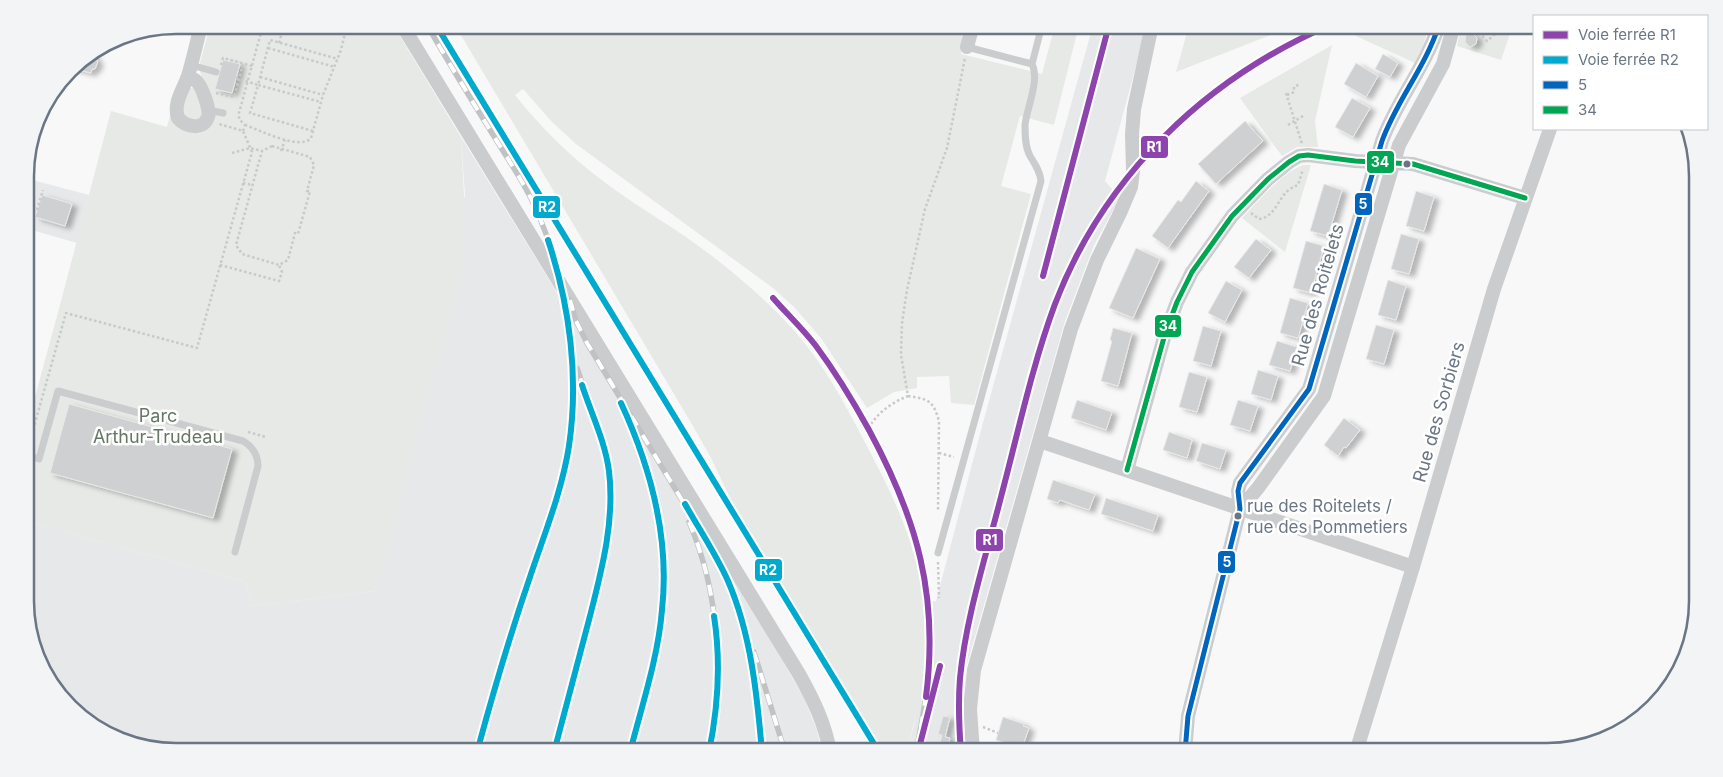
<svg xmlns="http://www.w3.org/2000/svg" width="1723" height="777" font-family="Inter,sans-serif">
<defs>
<filter id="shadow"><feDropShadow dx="5.5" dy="3" stdDeviation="2.5" flood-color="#0004"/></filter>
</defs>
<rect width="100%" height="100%" fill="#f8f8f8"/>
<path fill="#e6e8e9" d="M1093 25H1147L1105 181 1120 198 1094 245 1065 321 966 668 963 715 966 752H907L914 725 923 669 925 629 923 603 936 601 984 419Z
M461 137 754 612 804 698 817 730 822 752H176L118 740 56 693 26 621V521L246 582 252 606 375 591 465 195Z
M25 178 89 195 77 243 25 228Z"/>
<path fill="#e6e9e5" d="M210 25H393L461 137 466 235 463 266 375 591 252 606 246 582 26 521V430L60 305 111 111 167 127 171 112C179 130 185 137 205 129L202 79 199 67Z
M455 25H968L961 54 1042 74 1055 25H1079L1054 125 1020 116 1001 186 1031 194 974 405 951 403 949 376 917 377V388L894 392 867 408 821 338 795 308 773 288 576 144 551 121 523 89 515 95C541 128 570 156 603 181 638 208 678 229 712 256 743 280 772 305 797 334 823 364 843 400 861 435 895 499 924 555 925 629 926 671 917 712 907 752H883L730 498 710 456 690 421Z
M1189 25H1296L1176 72Z
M1354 25H1429L1423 47 1415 63 1356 36Z
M1461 25H1513L1501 60 1457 46Z
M1332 45 1315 121 1318 147H1297L1282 156 1240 98Z
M189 88H193L204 111 200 118 193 121 184 116 182 106Z
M1304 165H1311L1285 252 1242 218C1255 204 1287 168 1304 165Z"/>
<path fill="#cfd0d2" stroke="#e8e8e7" filter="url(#shadow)" d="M1472 33 1477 38 1476 44 1470 47 1465 42 1466 35Z
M90 54 95 56 94 60 98 61 95 69H92L91 73 72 68 76 63Z
M1383 54 1398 63 1390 77 1375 69Z
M223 60 240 64 232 93 215 89Z
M1356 63 1378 76 1366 97 1344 84Z
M1352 98 1370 108 1353 137 1335 127Z
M1245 121 1263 141 1216 184 1198 164Z
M1196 181 1209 191 1168 248 1152 236 1178 200 1181 202Z
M1324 184 1342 190 1328 236 1310 231Z
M1416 191 1434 197 1424 231 1406 226Z
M42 195 72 204 65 226 35 217Z
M1401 234 1419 239 1409 274 1391 269Z
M1256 239 1271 250 1249 278 1234 267Z
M1306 241 1324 246 1311 293 1293 288Z
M1136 248 1160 259 1133 318 1109 308Z
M1388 280 1406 286 1396 320 1378 315Z
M1226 281 1242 290 1225 322 1208 313Z
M1290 298 1308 303 1298 338 1280 333Z
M1376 325 1394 330 1384 364 1366 359Z
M1203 326 1221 331 1211 366 1193 361Z
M1113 328 1132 333 1118 386 1101 381 1112 341 1110 340Z
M1277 341 1297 347 1290 371 1269 365Z
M1258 370 1278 376 1271 400 1251 394Z
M1189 372 1207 377 1197 412 1179 407Z
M1077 400 1112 412 1106 430 1071 418Z
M1238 400 1258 406 1250 431 1230 425Z
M69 404 232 449 213 518 50 473Z
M1344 418 1360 430 1346 448 1344 447 1338 456 1324 445Z
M1169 432 1192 440 1187 458 1163 450Z
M1202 443 1226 450 1220 469 1196 461Z
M1053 480 1095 494 1089 510 1060 500 1058 503 1047 499Z
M1106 498 1158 515 1153 531 1101 514Z
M943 716 950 717 945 737 950 738 946 752H938L942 735 938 734Z
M1003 717 1024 724 1023 726 1029 728 1023 745 1017 743 1015 746 996 740Z"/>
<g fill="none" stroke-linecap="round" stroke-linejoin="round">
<path stroke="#c8c9cb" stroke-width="2.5" stroke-dasharray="2.5 2.5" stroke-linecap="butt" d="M326 25 347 31
M1465 31 1477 30 1487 41 1495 34 1486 25
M279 43 284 25
M268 48 335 67
M221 65 223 58 252 66
M260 77 323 95
M236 78 258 85 270 40 338 59
M216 93 234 97 243 64
M1286 93 1302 144
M1287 95 1294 92V87L1300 84
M245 125C260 130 300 151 311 138L323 95 341 50 347 25
M1288 125 1303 116
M243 131 245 125 239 119V113L263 25
M313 131 250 113 258 85 321 102
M272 146 310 157 314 165 307 191H310L298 234 295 233 288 260 279 265 242 254 236 245 262 151Z
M281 151 285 140
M232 153 250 148 262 151
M243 183 252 185
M37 210 43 190
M1251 213 1259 219C1276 217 1278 197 1290 189 1293 187 1295 186 1298 185L1303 169
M220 265 279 281 282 272 279 265
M908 396C928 399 933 400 939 421L938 512
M871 424C880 411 893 402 908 396L901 355 902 323 907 290 925 209 947 148 965 58
M248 432 266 437
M26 442 31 437 66 313 197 348 252 152 243 131 219 124
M939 453 954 457
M938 562 939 598
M983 727 998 733"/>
<path stroke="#cbcccd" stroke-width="7" d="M967 47 1032 64 1042 25
M191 65 216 72
M208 110 223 113
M26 455 39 459 58 391 243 441C253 447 258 455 258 466L235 552
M938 553 1041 181C1040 171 1035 164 1030 156 1025 147 1025 135 1025 125 1027 107 1040 80 1032 64"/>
<path stroke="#cbcccd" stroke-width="14" d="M402 25 799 674C813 699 825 723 830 752
M967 47 973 25
M187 78C190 79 193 79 195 80 201 84 211 110 208 117 203 131 186 127 178 118 173 103 183 90 188 76 193 59 197 42 201 25
M1040 441 1413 567
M1127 470 1165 334 1177 302 1192 272 1232 216 1268 179 1289 162 1299 156 1308 155 1355 161 1413 164 1525 198
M1240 509 1258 488 1324 396 1399 145 1443 64 1454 25
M973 752 970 709 974 670 1071 329 1097 260 1120 213 1131 187 1133 171 1132 134 1134 109 1152 25
M1185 752 1188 716 1240 509 1238 491 1240 483 1309 389 1382 141C1397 100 1425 68 1439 25
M1356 752 1413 567 1494 289 1550 129"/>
<defs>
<path id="rail" d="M427 25C449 63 472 101 495 138 511 164 528 189 539 216 570 290 581 375 568 454 561 496 544 536 530 577 511 635 493 693 477 752
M436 25 879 752
M773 298C787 314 803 329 816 346 836 372 853 401 868 430 901 490 926 551 930 620 932 664 925 708 916 752
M570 300 576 321 587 343 703 535 727 579 745 635 756 697 762 752
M689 522C720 594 724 676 709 752
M754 652 785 752
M554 752 599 581 611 509 610 482 607 457 577 368
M630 752C642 705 658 658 663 610 669 550 657 486 633 430
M961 752C959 727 958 703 960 678 966 617 986 556 1001 497 1018 433 1032 366 1055 304 1104 176 1205 79 1330 25"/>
</defs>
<use href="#rail" stroke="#c1c2c4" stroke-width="5.5"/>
<use href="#rail" stroke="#fff" stroke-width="4" stroke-dasharray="11" stroke-linecap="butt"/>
<defs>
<path id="bus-1" d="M1185 752 1188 716 1240 509 1238 491 1240 483 1309 389 1382 141C1397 100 1425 68 1439 25"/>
<path id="bus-2" d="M1127 470 1165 334 1177 302 1192 272 1232 216 1268 179 1289 162 1299 156 1308 155 1355 161 1413 164 1525 198"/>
</defs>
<use href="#bus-1" stroke="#fff" stroke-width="9"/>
<use href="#bus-2" stroke="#fff" stroke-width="9"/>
<use href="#bus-1" stroke="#0065bd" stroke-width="5"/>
<use href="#bus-2" stroke="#00a651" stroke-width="5"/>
<defs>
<path id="rail-1" d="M1043 276 1109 25
M773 298C787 314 803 329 816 346 836 373 853 401 869 430 917 519 939 595 926 697
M918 752 940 666
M961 752C959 727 958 703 960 678 966 617 986 556 1001 497 1018 433 1032 366 1055 304 1104 176 1205 79 1330 25"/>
<path id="rail-2" d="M436 25 879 752
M621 403C651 468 670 538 662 610 658 658 642 705 630 752
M685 504C699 529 716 554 728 581 751 634 757 694 762 752
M477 752C493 693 510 635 530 577 544 535 562 491 569 446 579 378 570 306 548 240
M554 752C566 707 578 662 590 616 602 569 615 520 609 471 605 441 591 413 582 385
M709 752C718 708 721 661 714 616"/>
</defs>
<use href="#rail-1" stroke="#fff" stroke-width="10"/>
<use href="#rail-2" stroke="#fff" stroke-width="10"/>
<use href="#rail-1" stroke="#8e44ad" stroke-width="6"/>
<use href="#rail-2" stroke="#00a9ce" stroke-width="6"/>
</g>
<g fill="#6a7685" stroke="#fff" stroke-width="2">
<circle cx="1407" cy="164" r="4.5"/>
<circle cx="1238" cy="516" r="4.5"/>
</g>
<g text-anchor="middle" stroke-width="5" stroke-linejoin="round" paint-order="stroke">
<g font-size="17" fill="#6a7685" stroke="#fff" text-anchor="start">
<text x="1247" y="512">rue des Roitelets /<tspan x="1247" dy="21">rue des Pommetiers</tspan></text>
</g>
<g font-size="18" fill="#6a7685" stroke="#fff">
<text transform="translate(1318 295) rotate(-74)" y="6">Rue des Roitelets</text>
<text transform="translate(1439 412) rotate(-74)" y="6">Rue des Sorbiers</text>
</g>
<g font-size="18" fill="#667864" stroke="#fff">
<text x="158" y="422">Parc<tspan x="158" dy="21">Arthur-Trudeau</tspan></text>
</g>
</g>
<path d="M0 0H1723V777H0ZM176 34H1547A142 142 0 0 1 1689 176V601A142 142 0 0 1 1547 743H176A142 142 0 0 1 34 601V176A142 142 0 0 1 176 34Z" fill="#f3f4f5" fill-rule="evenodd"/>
<path fill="none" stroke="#6a7685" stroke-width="2.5" d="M176 34H1547A142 142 0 0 1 1689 176V601A142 142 0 0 1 1547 743H176A142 142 0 0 1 34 601V176A142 142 0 0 1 176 34Z"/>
<g stroke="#fff" stroke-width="2">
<rect x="1140" y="135" width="29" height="24" rx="5" fill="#8e44ad"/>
<rect x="1366" y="150" width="29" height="24" rx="5" fill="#00a651"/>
<rect x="1354" y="192" width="19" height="24" rx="5" fill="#0065bd"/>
<rect x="532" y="195" width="29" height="24" rx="5" fill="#00a9ce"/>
<rect x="1154" y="314" width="28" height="24" rx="5" fill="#00a651"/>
<rect x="975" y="528" width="29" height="24" rx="5" fill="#8e44ad"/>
<rect x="1217" y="550" width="19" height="24" rx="5" fill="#0065bd"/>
<rect x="754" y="558" width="29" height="24" rx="5" fill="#00a9ce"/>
</g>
<g font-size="14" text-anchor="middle" font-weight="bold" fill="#fff">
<text x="1154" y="152">R1</text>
<text x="1380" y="167">34</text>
<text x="1363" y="209">5</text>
<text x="547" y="212">R2</text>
<text x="1168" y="331">34</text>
<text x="990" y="545">R1</text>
<text x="1227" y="567">5</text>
<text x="768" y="575">R2</text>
</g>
<rect x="1533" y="15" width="175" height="115" fill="#ffffff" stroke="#c3c8ce"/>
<rect x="1543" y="31" width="25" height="8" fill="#8e44ad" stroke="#c3c8ce"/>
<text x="1578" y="40" font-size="15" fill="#6a7685">Voie ferrée R1</text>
<rect x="1543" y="56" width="25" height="8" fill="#00a9ce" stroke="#c3c8ce"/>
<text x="1578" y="65" font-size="15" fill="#6a7685">Voie ferrée R2</text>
<rect x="1543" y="81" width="25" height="8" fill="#0065bd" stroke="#c3c8ce"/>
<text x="1578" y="90" font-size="15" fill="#6a7685">5</text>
<rect x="1543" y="106" width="25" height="8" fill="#00a651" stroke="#c3c8ce"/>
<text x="1578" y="115" font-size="15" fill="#6a7685">34</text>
</svg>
